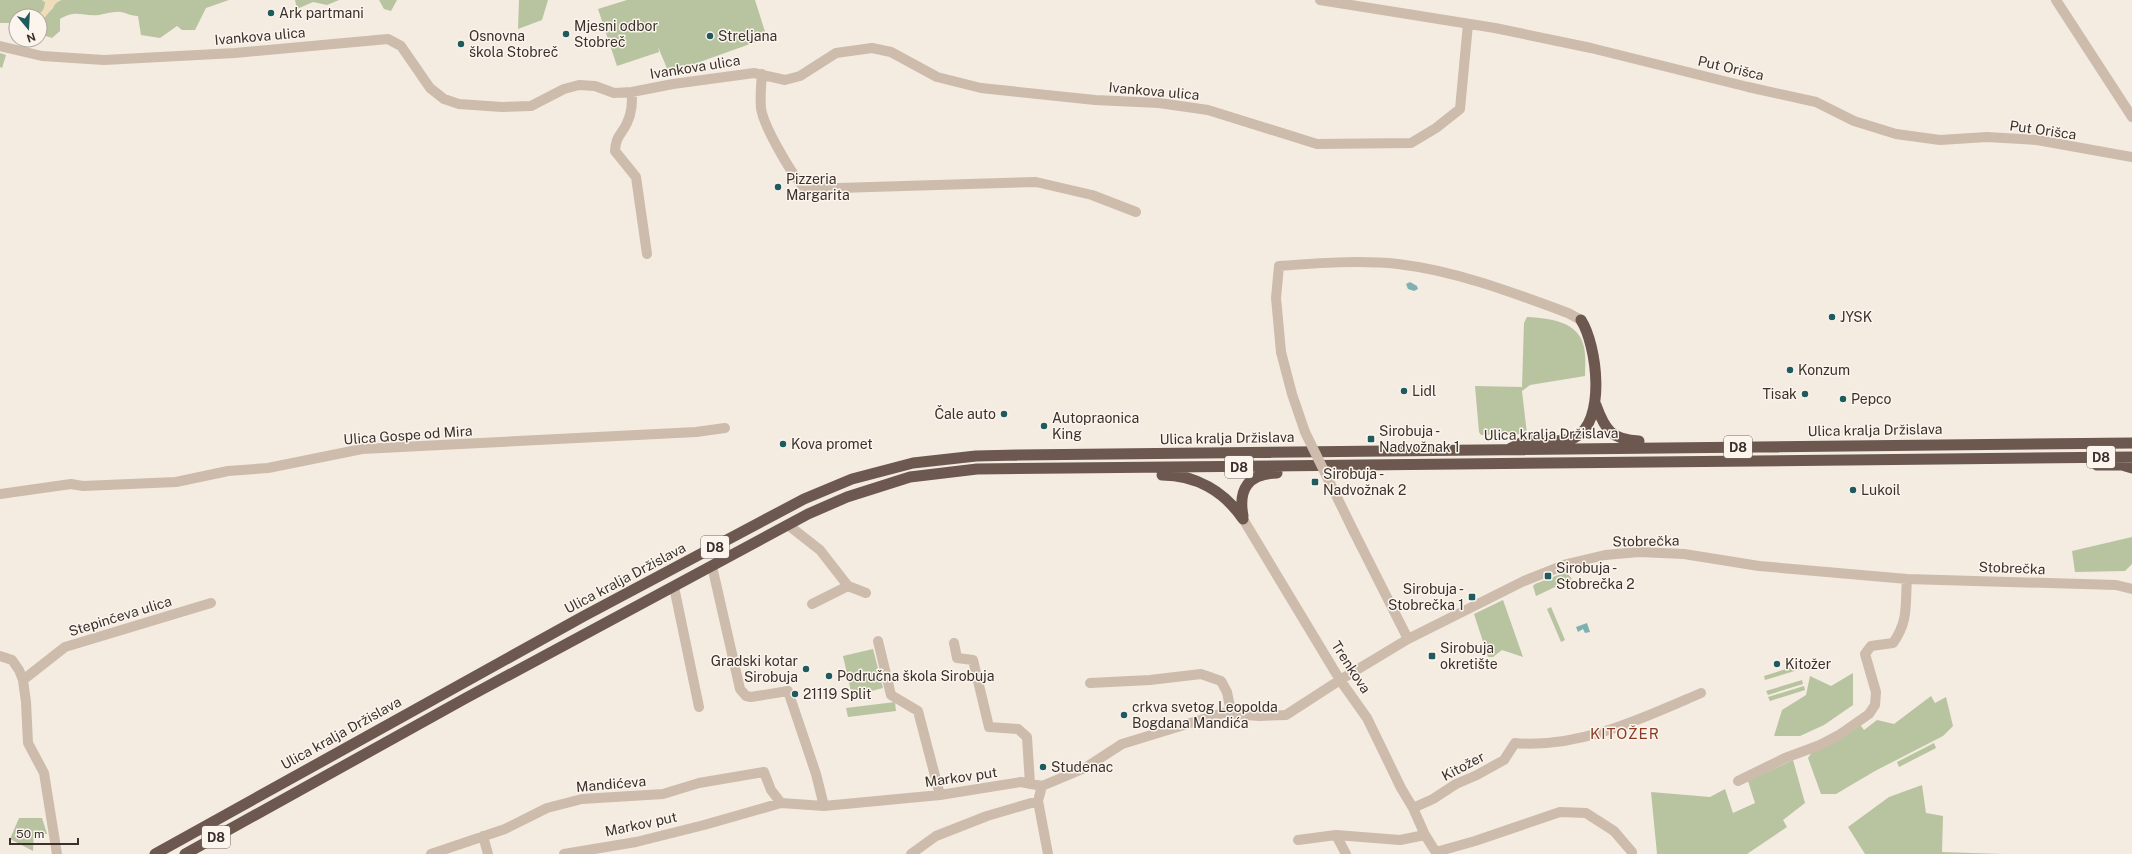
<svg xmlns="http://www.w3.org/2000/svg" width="2132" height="854" font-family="'Public Sans',sans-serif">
<rect width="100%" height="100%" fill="#f4ebe1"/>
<path fill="#b8c4a0" d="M0 0H42L45 2C45 19 29 16 16 16V23H0Z
M61 0H229L206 8 195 30H182L177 26 160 38 141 35 138 16C131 16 127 13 121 12 113 11 106 14 99 15 83 17 77 9 60 19V31L52 38 40 34V21L53 8 55 3Z
M295 0H339L327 5 313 2 297 9Z
M379 0H397L391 11 384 9Z
M519 0H548L542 20 518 29Z
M627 0H755L767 38 669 73 658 47 659 52 617 66 598 9Z
M0 53 6 55 2 68 0 67Z
M1527 317C1548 318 1579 321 1584 347 1586 357 1585 367 1585 376L1530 385 1522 391 1527 434 1481 435 1479 432 1475 386 1522 387 1524 323Z
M2132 537V564L2125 571 2075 572 2072 551Z
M1566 572 1572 579 1536 596 1533 586 1535 584Z
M1503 600 1523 657 1502 650 1493 657H1488L1474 614Z
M1551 607 1565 640 1561 642 1547 609Z
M873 649 883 688 852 696 843 656Z
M1799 665 1801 669 1765 680 1764 676Z
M1853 673V705L1824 725 1800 736H1774L1782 710 1806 695 1810 676 1831 686Z
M1802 680 1803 684 1768 695 1766 691Z
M1804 686 1805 690 1770 701 1768 697Z
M1931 696 1935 703 1946 697 1953 726 1943 736 1875 771 1836 794H1821L1808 758 1812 752 1859 723 1864 730 1877 720 1894 724Z
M895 702 896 711 848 717 846 708Z
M1934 743 1936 748 1899 767 1897 762Z
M1793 760 1805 803 1783 820 1787 827 1747 854H1657L1651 792 1710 797 1725 789 1733 813 1755 803 1748 781Z
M1922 785 1926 813 1943 816 1942 852 2003 854H1865L1848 827 1889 797Z
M19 818H42L47 834 34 833 33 851 10 839Z"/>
<path fill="#efdcb8" d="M42 0H61C52 4 49 16 40 21V16H36C42 12 45 9 45 2Z"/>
<path fill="#7fb0b2" d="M1410 282 1417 286 1418 289 1414 291 1408 289 1406 284Z
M1587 623 1590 632 1585 633 1583 629 1578 632 1576 627Z"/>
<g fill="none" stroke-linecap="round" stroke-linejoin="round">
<path stroke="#cdbbac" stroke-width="10" d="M1320 0 1495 28 1591 48 1748 87 1816 102 1854 121 1896 134 1940 140 1987 137 2037 140 2132 157
M2056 0 2132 117
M0 46 42 56 104 60 235 53 388 39 401 46 430 88 444 99 459 104 502 107 531 106 564 89 579 85 595 86 614 93 632 92 673 84 754 73 785 80 800 76 836 53 872 48 891 52 937 77 981 88 1095 100 1159 103 1208 110 1317 144 1411 143 1436 128 1460 109 1468 24
M762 74C761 85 760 97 761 108 763 125 793 178 806 189L1036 182 1092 195 1136 212
M632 92C632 103 632 113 627 123 621 136 616 135 615 151L636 177 647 254
M1281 352 1276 298 1279 266C1318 263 1359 260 1398 264 1457 271 1514 293 1568 313L1581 320
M0 494 71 484 83 486 176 482 228 471 268 468 362 449 696 432 725 428
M1243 519 1340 680 1367 718 1401 788 1413 808 1425 835 1437 854
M788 525 820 550 848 586
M1354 532 1408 639
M712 566 740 689 746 696 751 697 788 691 816 774 824 806
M674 587 699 707
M812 604 848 586 866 593
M878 641 891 695 918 711 940 795
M954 643 957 658 973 660 989 727 1018 729 1027 737 1030 784
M0 656 12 660 19 670 23 680 26 702 28 743 44 773 57 854
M23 680 65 647 211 603
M1090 683 1150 680 1201 674 1221 681 1227 692 1231 712
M1738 781 1785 758 1820 745 1839 735 1869 714 1875 705 1876 692 1865 654 1871 646 1893 643C1909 621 1905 604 1907 579
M1038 801 1048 854
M1413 808 1433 799 1456 784 1477 775 1504 760 1515 743C1579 749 1643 718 1701 693
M1336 835 1346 854
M483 836 488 854
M1298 840 1336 835 1400 840 1425 835
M1436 852 1475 841 1560 812 1586 813 1614 831 1632 852
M431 854 505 829 547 808 582 799 663 794 699 783 764 772 771 790 781 803
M564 854 636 842 704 825 781 803 824 806 940 795 1021 782 1042 786 1085 768 1122 744 1223 713 1259 716 1286 715 1340 680 1408 639 1524 581 1567 564 1605 555 1639 552 1684 554 1759 566 1907 579 2116 585 2132 589
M911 854 936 836 987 816 1038 801 1042 786"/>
<path stroke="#6c584f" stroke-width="11" d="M1596 405C1605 430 1612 440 1639 441
M1511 448C1515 446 1520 443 1525 442 1541 438 1559 444 1574 438 1607 423 1597 345 1581 320
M2097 465H2122L2132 468
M1162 475C1196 475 1224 491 1243 519
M1243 516C1238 489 1248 474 1277 473
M155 854 584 616 804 499 852 479 913 463 976 456 1018 455 2132 443
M185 854 466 698 808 514 847 497 910 477 977 469 2132 457"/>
<path stroke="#cdbbac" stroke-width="10" d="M1281 352 1292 394 1305 432 1354 532"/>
</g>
<g fill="#1f5a5e" stroke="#fbf5ee" stroke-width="1.5">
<circle cx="271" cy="13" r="4"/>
<circle cx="566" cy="34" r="4"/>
<circle cx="710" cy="36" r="4"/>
<circle cx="461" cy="44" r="4"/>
<circle cx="778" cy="187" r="4"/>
<circle cx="1832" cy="317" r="4"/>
<circle cx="1790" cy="370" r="4"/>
<circle cx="1404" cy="391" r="4"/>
<circle cx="1805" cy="394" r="4"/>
<circle cx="1843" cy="399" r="4"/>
<circle cx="1004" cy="414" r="4"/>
<circle cx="1044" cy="426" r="4"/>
<rect x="1367" y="435" width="8" height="8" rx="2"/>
<circle cx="783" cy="444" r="4"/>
<rect x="1311" y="478" width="8" height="8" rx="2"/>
<circle cx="1853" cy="490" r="4"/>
<rect x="1544" y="572" width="8" height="8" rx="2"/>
<rect x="1468" y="593" width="8" height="8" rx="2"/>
<rect x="1428" y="652" width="8" height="8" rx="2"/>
<circle cx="1777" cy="664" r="4"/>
<circle cx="806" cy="669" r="4"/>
<circle cx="829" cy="676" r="4"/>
<circle cx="795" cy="694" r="4"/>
<circle cx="1124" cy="715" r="4"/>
<circle cx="1043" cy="767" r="4"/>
</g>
<g text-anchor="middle" stroke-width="3" stroke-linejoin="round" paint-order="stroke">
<g fill="#fbf5ee" stroke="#756b66" stroke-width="1">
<rect x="1724" y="436" width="28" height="22" rx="3"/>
<rect x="2087" y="446" width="28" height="22" rx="3"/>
<rect x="1225" y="456" width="28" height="22" rx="3"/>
<rect x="701" y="536" width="28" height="22" rx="3"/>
<rect x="202" y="826" width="28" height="22" rx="3"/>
</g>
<g font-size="13" font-weight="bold" fill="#3b302b">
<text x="1738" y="452">D8</text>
<text x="2101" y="462">D8</text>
<text x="1239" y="472">D8</text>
<text x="715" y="552">D8</text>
<text x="216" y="842">D8</text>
</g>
<g font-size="14" fill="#3b302b" stroke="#fbf5ee" text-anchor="start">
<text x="279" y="18">Ark partmani</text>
<text x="574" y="31">Mjesni odbor<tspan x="574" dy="16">Stobreč</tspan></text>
<text x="469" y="41">Osnovna<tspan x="469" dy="16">škola Stobreč</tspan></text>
<text x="718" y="41">Streljana</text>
<text x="786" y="184">Pizzeria<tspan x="786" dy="16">Margarita</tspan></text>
<text x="1840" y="322">JYSK</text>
<text x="1798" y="375">Konzum</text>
<text x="1412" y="396">Lidl</text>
<text x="1797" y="399" text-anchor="end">Tisak</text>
<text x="1851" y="404">Pepco</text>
<text x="996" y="419" text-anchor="end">Čale auto</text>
<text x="1052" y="423">Autopraonica<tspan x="1052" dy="16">King</tspan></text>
<text x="1379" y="436">Sirobuja -<tspan x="1379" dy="16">Nadvožnak 1</tspan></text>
<text x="791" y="449">Kova promet</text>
<text x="1323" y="479">Sirobuja -<tspan x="1323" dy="16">Nadvožnak 2</tspan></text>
<text x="1861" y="495">Lukoil</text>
<text x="1556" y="573">Sirobuja -<tspan x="1556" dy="16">Stobrečka 2</tspan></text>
<text x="1464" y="594" text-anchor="end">Sirobuja -<tspan x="1464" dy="16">Stobrečka 1</tspan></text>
<text x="1440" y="653">Sirobuja<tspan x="1440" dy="16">okretište</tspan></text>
<text x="798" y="666" text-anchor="end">Gradski kotar<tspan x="798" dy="16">Sirobuja</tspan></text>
<text x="1785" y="669">Kitožer</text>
<text x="837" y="681">Područna škola Sirobuja</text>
<text x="803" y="699">21119 Split</text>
<text x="1132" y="712">crkva svetog Leopolda<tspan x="1132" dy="16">Bogdana Mandića</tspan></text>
<text x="1051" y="772">Studenac</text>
</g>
<g font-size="14" fill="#3b302b" stroke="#fbf5ee">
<text transform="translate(260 36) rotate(-5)" y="5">Ivankova ulica</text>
<text transform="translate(695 67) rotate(-9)" y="5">Ivankova ulica</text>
<text transform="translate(1731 68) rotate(13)" y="5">Put Orišca</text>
<text transform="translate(1154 91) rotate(5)" y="5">Ivankova ulica</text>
<text transform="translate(2043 130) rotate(8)" y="5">Put Orišca</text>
<text transform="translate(1875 430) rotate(-1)" y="5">Ulica kralja Držislava</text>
<text transform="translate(1551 434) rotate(-1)" y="5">Ulica kralja Držislava</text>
<text transform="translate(408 435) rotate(-4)" y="5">Ulica Gospe od Mira</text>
<text transform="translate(1227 438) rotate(-1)" y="5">Ulica kralja Držislava</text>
<text transform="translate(1646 541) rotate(-1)" y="5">Stobrečka</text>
<text transform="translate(2012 568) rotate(2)" y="5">Stobrečka</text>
<text transform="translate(625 578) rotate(-28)" y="5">Ulica kralja Držislava</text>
<text transform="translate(120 616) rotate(-17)" y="5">Stepinčeva ulica</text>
<text transform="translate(1351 667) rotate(57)" y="5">Trenkova</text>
<text transform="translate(341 733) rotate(-29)" y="5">Ulica kralja Držislava</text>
<text transform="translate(1463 766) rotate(-28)" y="5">Kitožer</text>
<text transform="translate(961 777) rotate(-8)" y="5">Markov put</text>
<text transform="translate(611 784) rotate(-5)" y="5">Mandićeva</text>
<text transform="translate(641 824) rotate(-12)" y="5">Markov put</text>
</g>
<g font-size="15" letter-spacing="1" fill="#8c3b22" stroke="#fbf5ee">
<text x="1625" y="739">KITOŽER</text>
</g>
</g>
<g transform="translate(28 28) rotate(162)"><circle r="19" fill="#fbf5ee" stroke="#aea6a0"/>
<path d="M0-3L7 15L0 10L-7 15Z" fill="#1f5a5e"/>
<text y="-6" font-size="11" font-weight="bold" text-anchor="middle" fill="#3b302b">N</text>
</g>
<path d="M10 838v6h68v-6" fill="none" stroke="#3b302b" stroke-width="2"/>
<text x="16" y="838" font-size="12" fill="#3b302b" stroke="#fbf5ee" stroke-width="3" paint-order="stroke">50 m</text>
</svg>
